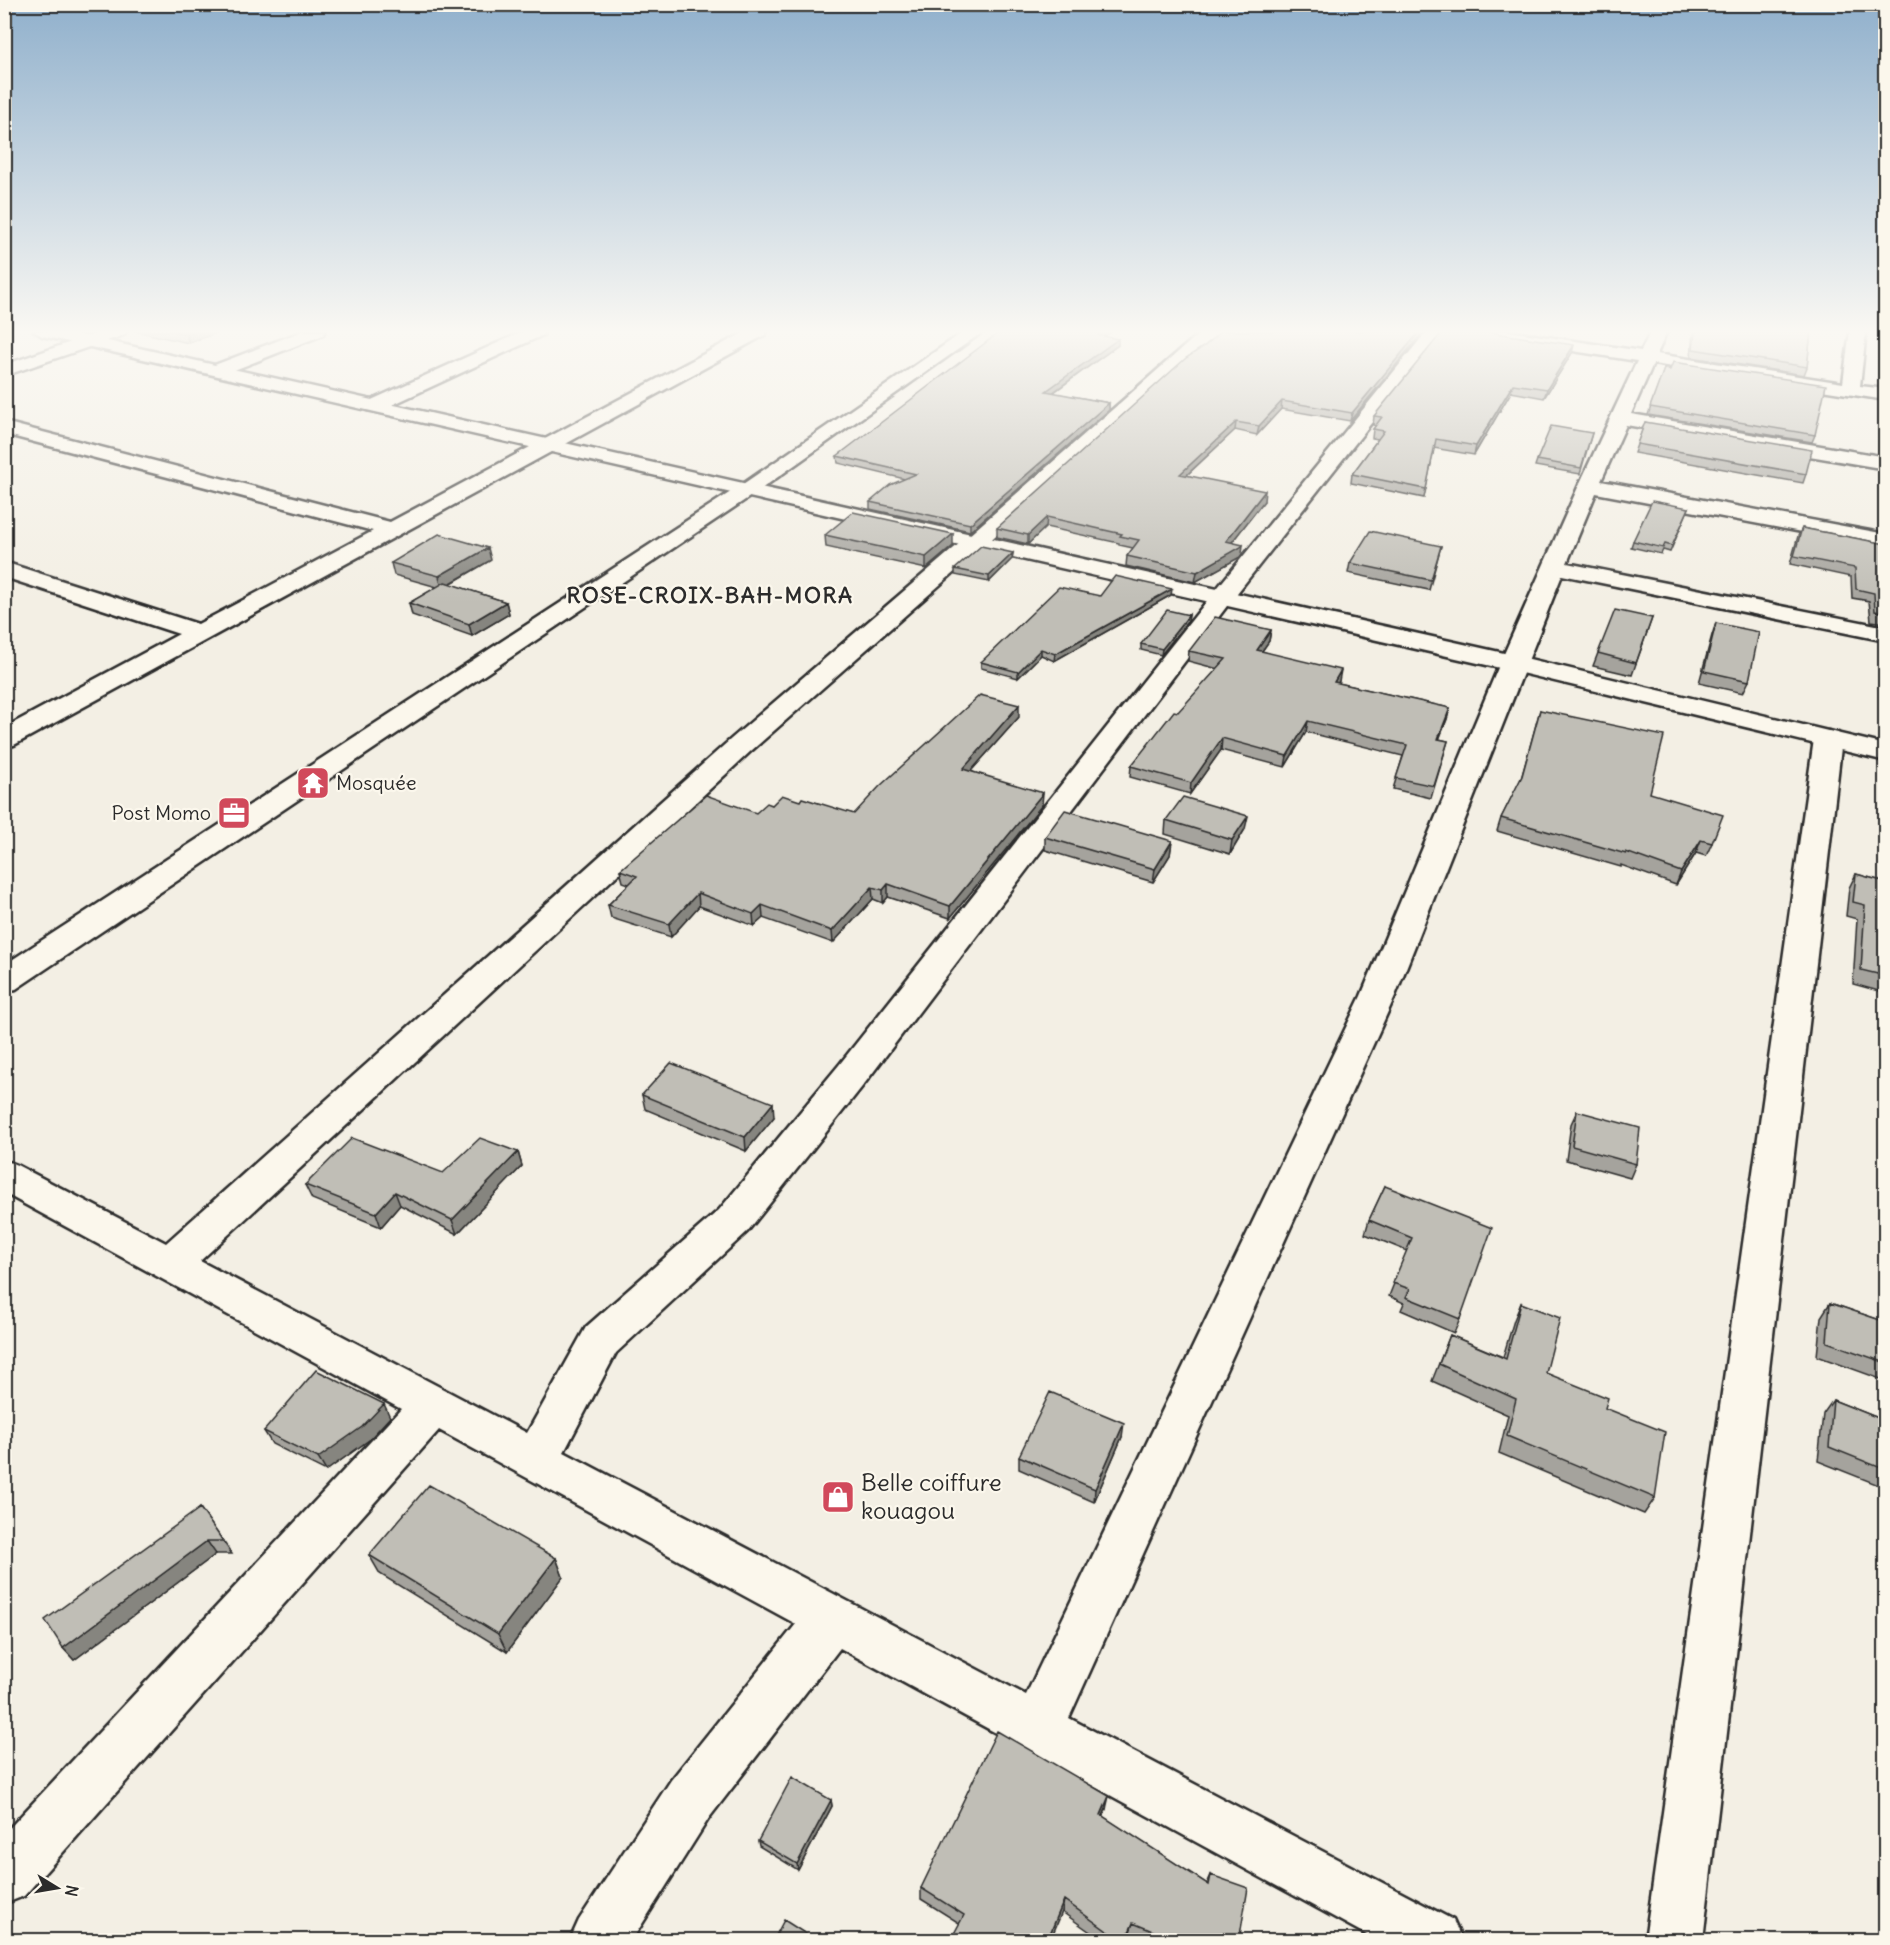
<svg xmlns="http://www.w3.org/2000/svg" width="1890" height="1945" font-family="Delius,sans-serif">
<rect width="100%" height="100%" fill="#f3efe4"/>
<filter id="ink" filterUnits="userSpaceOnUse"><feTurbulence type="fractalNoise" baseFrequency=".0167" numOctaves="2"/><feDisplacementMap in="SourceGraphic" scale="12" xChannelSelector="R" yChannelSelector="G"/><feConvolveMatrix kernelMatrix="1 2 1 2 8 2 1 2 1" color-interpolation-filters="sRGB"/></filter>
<g filter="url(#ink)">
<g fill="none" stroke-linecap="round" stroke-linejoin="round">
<defs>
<path id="street" d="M103 331H126L124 335 4 376V365Z
M303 331H325L323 335 224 374H212L209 370 212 366Z
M524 331H545L543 335 381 410H367L365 406 367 402Z
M747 331H767L765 335 14 745 4 747V728L179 634 4 577V562L198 624 373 531 4 434V422L390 522Z
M965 331H984L754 494 16 989 4 992V965L740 486Z
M1202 331H1220L983 547 751 751 200 1261 527 1433 586 1327 719 1210 839 1065 1214 592 1427 331H1444L1230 602 865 1083 747 1232 616 1353 564 1452 1026 1695 1361 996 1500 663 1579 485 1637 361 1478 336 1470 331H1508L1641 351 1651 331H1667L1657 354 1843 383 1850 331H1866L1860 386 1886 389V400L1653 364 1631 414 1886 457V469L1626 425 1601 481 1886 534V548L1596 493 1567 563 1886 627V641L1562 575 1395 996 1069 1718 1453 1920 1462 1940H1376L840 1648 709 1818 632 1940H570L579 1920 671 1780 796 1624 439 1430 24 1896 4 1904V1834L401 1409 4 1193V1160L17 1165 166 1243 731 739 967 537Z
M1828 731 1838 733 1842 739 1703 1940H1645L1814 739 1818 733Z"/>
<path id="secondary" d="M34 331H63L1513 655 1886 745V761L1513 671 42 336Z"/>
</defs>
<use href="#street" stroke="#2b2b2b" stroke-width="5"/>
<use href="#secondary" stroke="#2b2b2b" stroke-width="5"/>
<use href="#street" fill="#fbf7ec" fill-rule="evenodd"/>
<use href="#secondary" fill="#fbf7ec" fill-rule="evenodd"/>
</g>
<path fill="#a5a39d" stroke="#2b2b2b" stroke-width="1.5" d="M135 331H221L189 343Z
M1424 331 1350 421 1281 409 1257 435 1235 430 1187 475 1264 501 1232 542 1242 554 1240 557 1195 582 1126 566 1127 556 1133 548 1119 545V543L1046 527 1028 544 997 537V528Z
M1693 331H1811L1807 367 1804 375 1691 357Z
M1105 336 1118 345 1053 393 1109 403V410L970 531 870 509V502L905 479 838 463 837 456Z
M1886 339V387L1880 386V384Z
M1572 353 1544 398 1511 392 1474 455 1434 448 1424 498 1351 483 1352 474 1378 439 1372 438 1373 429 1376 426 1373 425 1374 416Z
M1664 369 1815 435 1812 442 1648 415Z
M1884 393H1886V410L1880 409V401Z
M1645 422 1806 474 1803 483 1634 453Z
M1592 433 1580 474 1535 466 1537 460Z
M1689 508 1670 552 1663 550 1661 554 1631 547 1633 541Z
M1802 528 1886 544V623L1871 621 1869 601 1852 598 1851 577 1790 564 1798 536Z
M825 535 953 546 926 569 826 547Z
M1441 546 1429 590 1348 573 1350 563Z
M1013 553 1012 559 989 582 955 575V569Z
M491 560 450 584 506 602 509 614 472 636 412 615 409 603 437 587 394 575 391 563Z
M1171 595 1054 661 1041 655 1018 678 981 668V662L1100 596Z
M1189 615 1188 621 1161 655 1141 650V644Z
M1652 618 1632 675 1593 666 1598 653Z
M1716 623 1749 681 1743 693 1699 683 1712 635Z
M1271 630 1269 641 1262 651 1339 681 1338 683 1450 708 1447 719 1439 739 1448 741 1431 798 1393 789 1403 756 1306 732 1285 767 1221 750 1190 794 1130 777 1131 766 1218 669 1188 661 1189 651Z
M1886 683V733L1880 732 1883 688Z
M1540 710 1650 793 1712 843 1706 856 1696 853 1676 885 1621 865V867L1497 831 1501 818 1521 779Z
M1019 717 971 771 1042 805 950 918 888 897 883 903 873 899 833 943 763 918 754 926 699 906 671 937 611 918 608 905 629 884 623 882 620 870 756 813 772 805 800 801 854 814Z
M1166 820 1245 829 1230 854 1165 834Z
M1045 837 1172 841 1170 855 1153 882 1045 850Z
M1856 874 1886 882V993L1853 984 1857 919 1846 916 1849 888Z
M642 1095 774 1117 746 1151 645 1109Z
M1577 1111 1636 1164 1630 1178 1566 1160 1571 1124Z
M518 1152 522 1166 457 1234 400 1205 381 1227 312 1199 305 1185 443 1173Z
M1385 1186 1460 1319 1454 1333 1401 1310 1404 1303 1389 1296 1407 1251 1365 1234 1369 1220Z
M1521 1303 1546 1373 1605 1408 1655 1498 1644 1514 1499 1453 1508 1415 1432 1381 1450 1335 1503 1357 1514 1320Z
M1830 1303 1886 1322V1381L1817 1356 1821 1317Z
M1833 1400 1886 1421V1488L1818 1461 1823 1414Z
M390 1417 369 1440 326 1471 272 1444 264 1431Z
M1122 1437 1094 1502 1019 1469V1456Z
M200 1508 232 1554H216L74 1660 63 1648Z
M369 1555 556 1558 563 1577 507 1652 380 1574Z
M831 1800 832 1806 798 1870 759 1846 758 1841Z
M1106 1809 1103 1817 1207 1884 1211 1875 1239 1941H1145L1129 1934 1127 1941H1103L1062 1912 959 1923 921 1899V1888Z"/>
<path fill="#86857f" stroke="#2b2b2b" stroke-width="1.5" d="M195 331H221L189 343 186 334Z
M1104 331H1112L1098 341V335Z
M1420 331H1424L1350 421 1352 413Z
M1118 339V345L1045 398 1046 391Z
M1574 345 1572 353 1544 398 1547 389Z
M1513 384 1511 392 1474 455 1476 446Z
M1282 401 1281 409 1257 435 1259 426Z
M1109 403V410L970 531V524Z
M1236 422 1235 430 1178 483 1180 474Z
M1265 491 1264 501 1225 551 1226 541Z
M1047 517 1046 527 1028 544V535Z
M953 534V546L926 569V557Z
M1243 545 1242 554 1240 557 1195 582 1197 572Z
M488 548 491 560 442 588 439 576Z
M1013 553 1012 559 989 582V576Z
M1172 589 1171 595 1054 661 1055 654Z
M506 602 509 614 472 636 469 624Z
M1189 615 1188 621 1161 655 1162 649Z
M1271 630 1269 641 1255 661 1257 650Z
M1041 649V655L1018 678V672Z
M1341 670 1339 681 1332 693 1334 682Z
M1019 705V717L962 781 963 769Z
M1450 708 1447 719 1435 750 1438 739Z
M1308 721 1306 732 1285 767 1287 756Z
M1222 738 1221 750 1190 794 1191 783Z
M1043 793 1042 805 950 918V906Z
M1248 816 1245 829 1230 854 1232 840Z
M1701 840 1696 853 1676 885 1681 872Z
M1172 841 1170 855 1153 882 1155 869Z
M888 884V897L883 903V890Z
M872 887 873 899 833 943 832 931Z
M698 893 699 906 671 937 669 924Z
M762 905 763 918 754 926 753 914Z
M773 1103 774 1117 746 1151 745 1137Z
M518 1152 522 1166 457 1234 452 1220Z
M395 1192 400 1205 381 1227 376 1213Z
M384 1404 390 1417 369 1440 326 1471 318 1458Z
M1124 1423 1122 1437 1094 1502 1095 1489Z
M207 1541 216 1554 74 1660 63 1648Z
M556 1558 563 1577 507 1652 498 1634Z
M1109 1796 1106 1809 1098 1828 1101 1815Z
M831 1800 832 1806 798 1870 797 1864Z
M1064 1900 1062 1912 1050 1941H1047Z
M1133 1923 1127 1941H1125Z"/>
<path fill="#c0beb6" stroke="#2b2b2b" stroke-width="1.5" d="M171 331H195L186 334Z
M1001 331H1104L1098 335 1118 339 1046 391 1109 403 970 524 870 502 890 485 916 474 837 456Z
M1222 331H1420L1352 413 1282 401 1259 426 1236 422 1180 474 1265 491 1226 541 1243 545 1241 547 1197 572 1127 556 1139 540 1120 536 1122 534 1047 517 1028 535 997 528 1186 358 1206 345Z
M1443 331H1482L1574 345 1547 389 1513 384 1476 446 1436 439 1426 489 1352 474 1384 431 1373 429 1382 417 1374 416Z
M1695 331H1811L1807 367 1693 349Z
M1886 358V378H1883V375Z
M1673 362 1826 385 1815 435 1650 407 1664 369 1670 370Z
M1884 393H1886V401H1884Z
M1645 422 1812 450 1806 474 1637 444Z
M1551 426 1592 433 1581 468 1537 460Z
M1652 501 1689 508 1672 546 1665 544 1663 548 1633 541Z
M853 512 953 534 926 557 825 535Z
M1802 528 1886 544V613L1875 611 1874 593 1856 589 1855 568 1794 556Z
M1370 531 1441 546 1431 580 1350 563Z
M439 534 488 548 439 576 391 563Z
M981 546 1013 553 989 576 955 569Z
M1115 576 1172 589 1055 654 1041 649 1018 672 981 662 1059 587 1100 596Z
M445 582 506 602 469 624 409 603Z
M1167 610 1189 615 1162 649 1141 644Z
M1615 610 1652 618 1636 663 1598 653Z
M1215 617 1271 630 1257 650 1341 670 1334 682 1450 708 1438 739 1448 741 1434 786 1396 778 1407 745 1308 721 1287 756 1222 738 1191 783 1131 766 1174 711 1178 712 1226 659 1189 651Z
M1716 623 1759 632 1749 681 1704 671Z
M980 695 1019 705 963 769 1043 793 950 906 888 884 883 890 872 887 832 931 762 905 753 914 698 893 669 924 608 905 637 876 620 870 706 795 756 813 767 803 772 805 782 795 800 801 802 798 854 814 880 786Z
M1540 710 1664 736 1650 793 1723 815 1712 843 1701 840 1681 872 1626 852V854L1501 818 1522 776Z
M1183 797 1248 816 1232 840 1166 820Z
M1065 810 1172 841 1155 869 1045 837Z
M1856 874 1886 882V976L1861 970 1865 905 1853 902Z
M671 1063 773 1103 745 1137 642 1095Z
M1577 1111 1640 1128 1636 1164 1572 1146Z
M352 1138 443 1173 480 1138 518 1152 452 1220 395 1192 376 1213 305 1185Z
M1385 1186 1492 1228 1460 1319 1406 1297 1410 1289 1393 1283 1412 1238 1369 1220Z
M1521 1303 1560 1318 1546 1373 1608 1398 1605 1408 1665 1432 1655 1498 1507 1436 1516 1399 1439 1364 1450 1335 1506 1359Z
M1830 1303 1886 1322V1363L1827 1342Z
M316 1370 384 1404 362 1427 318 1458 264 1431Z
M1050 1392 1124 1423 1095 1489 1019 1456Z
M1833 1400 1886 1421V1470L1829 1447Z
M429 1485 556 1558 498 1634 369 1555Z
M200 1508 223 1541H207L63 1648 45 1620Z
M997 1731 1109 1796 1101 1815 1209 1885 1211 1875 1248 1888 1239 1941H1177L1133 1923 1125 1941H1121L1064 1900 1047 1941H950L964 1915 921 1888Z
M792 1777 831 1800 797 1864 758 1841Z
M784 1920 817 1941H773Z"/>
</g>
<linearGradient id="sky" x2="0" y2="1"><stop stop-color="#90b0cc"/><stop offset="0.55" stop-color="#faf8f3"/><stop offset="1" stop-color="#faf8f3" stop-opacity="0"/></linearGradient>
<rect width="1890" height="603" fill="url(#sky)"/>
<defs>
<symbol id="temple-square" viewBox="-11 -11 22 22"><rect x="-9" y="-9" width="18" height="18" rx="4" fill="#d1495b" stroke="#fbf7ec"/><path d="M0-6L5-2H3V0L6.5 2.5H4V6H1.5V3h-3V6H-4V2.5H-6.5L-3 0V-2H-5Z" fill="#fff"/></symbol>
<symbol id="office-square" viewBox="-11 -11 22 22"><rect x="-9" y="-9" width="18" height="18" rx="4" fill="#d1495b" stroke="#fbf7ec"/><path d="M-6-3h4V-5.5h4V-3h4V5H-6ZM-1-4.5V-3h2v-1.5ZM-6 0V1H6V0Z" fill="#fff"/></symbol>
<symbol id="shop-square" viewBox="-11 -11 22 22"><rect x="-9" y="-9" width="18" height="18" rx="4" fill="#d1495b" stroke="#fbf7ec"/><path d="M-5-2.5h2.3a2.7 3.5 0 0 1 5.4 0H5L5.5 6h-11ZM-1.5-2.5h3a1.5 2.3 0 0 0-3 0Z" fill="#fff"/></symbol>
</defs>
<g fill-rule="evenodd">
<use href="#temple-square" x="294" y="764" width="38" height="38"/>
<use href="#office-square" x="215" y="794" width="38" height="38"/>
<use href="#shop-square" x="819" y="1478" width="38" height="38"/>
</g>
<g text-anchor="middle" stroke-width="4.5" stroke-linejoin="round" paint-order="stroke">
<g font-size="20" fill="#2b2b2b" stroke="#fbf7ec" text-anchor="start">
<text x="336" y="790">Mosquée</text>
<text x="211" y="820" text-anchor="end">Post Momo</text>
</g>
<g font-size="22" font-weight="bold" letter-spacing="1.5" fill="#2b2b2b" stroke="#fbf7ec">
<text x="710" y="603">ROSE-CROIX-BAH-MORA</text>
</g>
<g font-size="24" fill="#2b2b2b" stroke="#fbf7ec" text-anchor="start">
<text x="861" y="1491">Belle coiffure<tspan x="861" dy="28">kouagou</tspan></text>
</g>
</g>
<rect width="1890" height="1945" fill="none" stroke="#fbf7ec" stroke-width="24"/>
<rect x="12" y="12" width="1866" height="1921" fill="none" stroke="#2b2b2b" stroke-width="2" filter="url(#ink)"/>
<g transform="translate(57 1888) rotate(101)" stroke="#fbf7ec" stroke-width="4.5" paint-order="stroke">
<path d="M0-4.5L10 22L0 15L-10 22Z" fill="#2b2b2b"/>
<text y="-9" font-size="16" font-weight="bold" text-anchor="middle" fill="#2b2b2b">N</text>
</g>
</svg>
